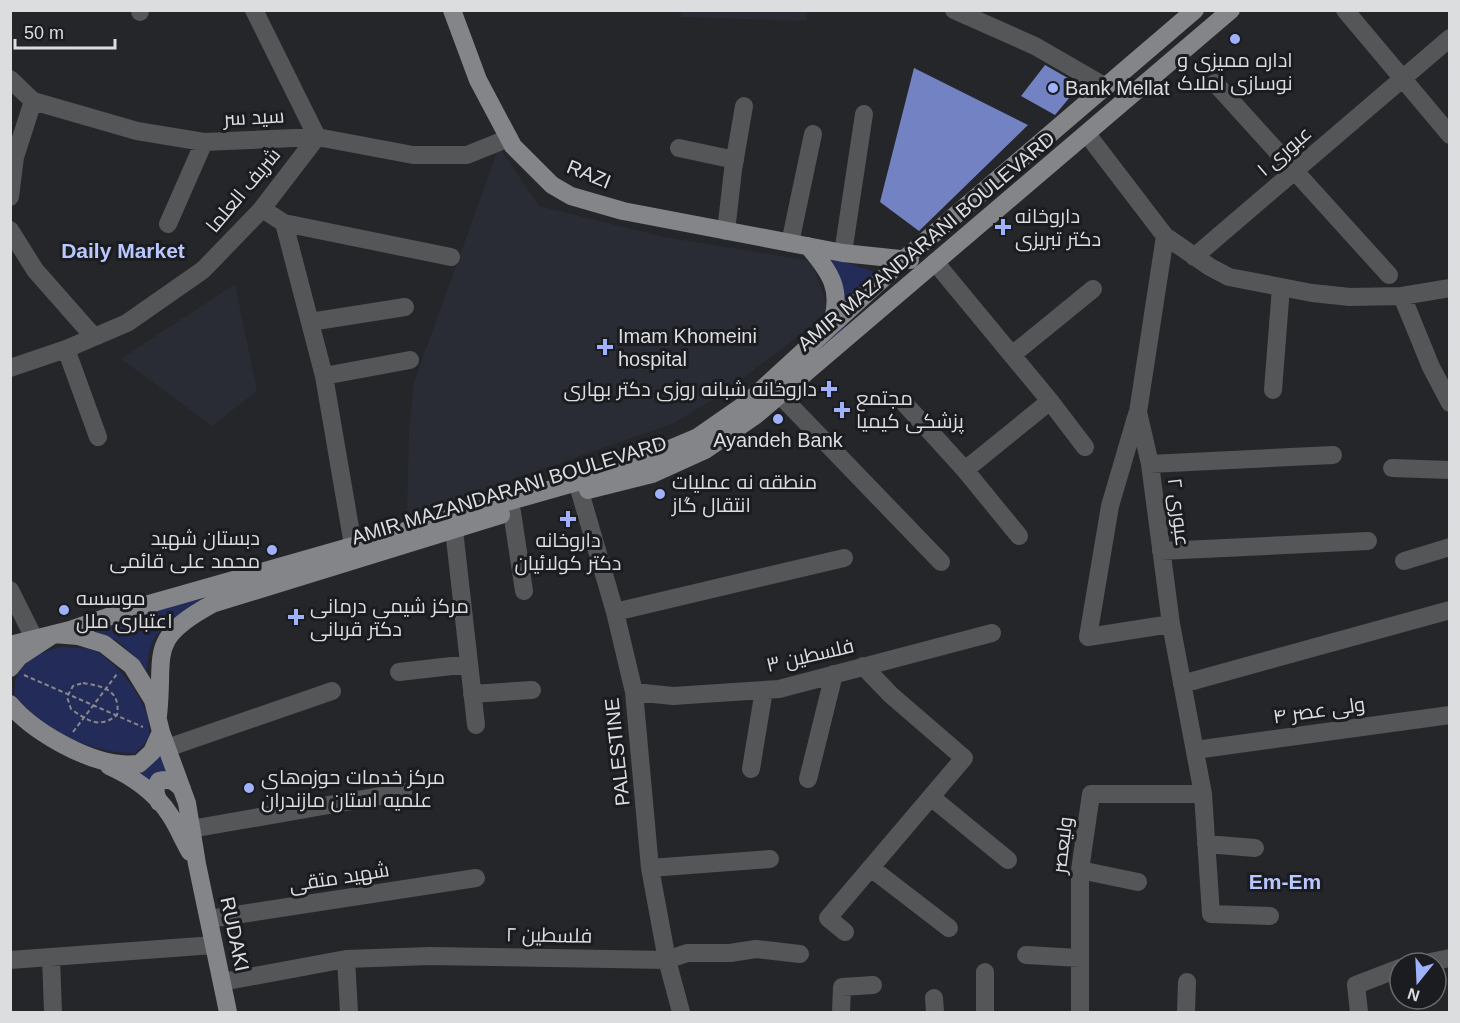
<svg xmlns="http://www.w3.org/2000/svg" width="1460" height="1023" font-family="Helvetica,Cairo,sans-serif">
<rect width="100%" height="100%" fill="#252629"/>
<path fill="#2a2c35" d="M682 10H808V11L806 21 680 17Z
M499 147 539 206 664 237 811 261 830 312 722 394 672 424 407 516 409 432 414 382Z
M235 284 257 391 212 426 121 359Z"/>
<path fill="#232b58" d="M821 255 882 274 842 310Z
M839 324 845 326 847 331 843 337 751 415 703 448 643 472 620 477 213 597C191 608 164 620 152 643 148 650 148 662 146 671L136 658 116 640 82 630 158 605 605 476 666 455 698 441 741 411 818 340Z
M63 647C72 648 87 647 95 651 118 662 157 711 148 738 146 743 139 749 136 753 100 754 62 738 32 716 25 710 20 701 14 694 15 690 14 683 16 679 23 660 44 650 63 647Z
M161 745 173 777 150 788 136 775Z"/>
<path fill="#7382c3" d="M1045 65 1080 85 1055 115 1021 96Z
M914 68 1028 125 919 231 880 202Z"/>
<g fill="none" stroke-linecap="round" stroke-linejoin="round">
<path stroke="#87888a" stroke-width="2" stroke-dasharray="4.5 3" stroke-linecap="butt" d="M24 675 143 727
M83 683C103 686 121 690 117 715 100 729 88 721 71 709L67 697 73 686Z
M73 732 117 674"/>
<path stroke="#555657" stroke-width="18" d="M140 10V12
M254 10 317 137
M954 10 1035 46 1106 87
M1345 10 1450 135
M10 79 33 101 137 131 204 142 317 137 413 155H467L509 138
M1215 83 1389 275
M1087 134 1165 236 1210 267 1229 277 1312 293 1350 297 1402 296 1450 288
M679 148 735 160
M10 197 15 157 33 101
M270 214 284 223 324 376 353 545
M284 223 451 257
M168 224 204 142
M10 230 35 270 94 337
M726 231 733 170 744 106
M1165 236 1138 412 1150 464 1171 624 1203 794 1211 914 1270 916
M790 243 813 134
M843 253 864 114
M1194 257 1450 38
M935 262 1050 401 1085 447
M1402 296 1431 367 1450 403
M310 322 405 307
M66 349 98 437
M1012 355 1093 289
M10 368 66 349 127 323 203 270 261 210 317 137
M324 376 410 360
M1273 390 1281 287
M780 395 941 562
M905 404 965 470 1019 536
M1137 414 1110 506 1088 637 1171 624
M1150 464 1333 455
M1392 468 1450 470
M965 470 1050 401
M580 492 615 612 634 692 650 868 667 960 681 1012
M512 512 524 591
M454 530 476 725
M1161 551 1368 541
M1404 561 1450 547
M10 590 34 638
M615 612 844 558
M399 672 469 664
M1182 684 1450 610
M634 692 673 696 779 689 992 633
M472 694 532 690
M167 748 332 691
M1195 750 1450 715
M751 769 764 690
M808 779 834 674
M931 797 1008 860
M191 829 403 792
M1206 844 1255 848
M650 868 770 859
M871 868 949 928
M1080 870 1138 882
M209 919 476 878
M845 932 828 918 964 758 891 695 863 666
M1026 955 1080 958
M51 957 53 1012
M346 959 349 1012
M10 960 214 945
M1425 963 1450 958
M222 982 346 959 430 956 667 960 687 953H730L756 949 800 954
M934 998 935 1012
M841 1012 842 987 873 985
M985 1012V972
M1080 1012V870L1091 794H1203
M1186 1012 1187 982
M1359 1012 1356 985 1400 968"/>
<path stroke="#848588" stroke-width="18" d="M452 10 478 80 513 146 552 185 571 196 623 211 843 253 910 260
M808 246C831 273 843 290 831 326
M588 490 652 474 705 450 756 415 1231 10
M10 645 70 630 128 610 577 482 646 459 698 437 747 403 903 260 1195 10
M10 668 19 657 54 634 78 636 104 644 132 666 153 700 161 732 152 752 139 764C133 764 126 765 120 764 85 761 32 731 10 704
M158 716C165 652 146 640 212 604L501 515
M161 732 187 803 197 864 228 1012
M109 766C132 776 156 793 170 815 178 827 183 840 190 852
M159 802C155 793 154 789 159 781 170 778 175 781 182 789"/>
</g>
<g fill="#a1b2fd" stroke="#1b1c1f" stroke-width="2">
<circle cx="1235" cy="39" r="6"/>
<circle cx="1053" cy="88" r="6"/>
<path d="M1000 218h6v6h6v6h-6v6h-6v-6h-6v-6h6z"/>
<path d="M602 338h6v6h6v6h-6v6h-6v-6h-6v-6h6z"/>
<path d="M826 380h6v6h6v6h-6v6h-6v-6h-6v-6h6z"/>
<path d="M839 401h6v6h6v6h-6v6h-6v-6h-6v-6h6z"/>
<circle cx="778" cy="419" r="6"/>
<circle cx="660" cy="494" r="6"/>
<path d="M565 510h6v6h6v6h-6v6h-6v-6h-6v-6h6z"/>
<circle cx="272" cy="550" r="6"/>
<circle cx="64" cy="610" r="6"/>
<path d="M293 608h6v6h6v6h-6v6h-6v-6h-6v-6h6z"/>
<circle cx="249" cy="788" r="6"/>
</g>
<g text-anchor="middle" stroke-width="6" stroke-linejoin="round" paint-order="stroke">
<g font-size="20" fill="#dcdddf" stroke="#1b1c1f" text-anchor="start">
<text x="1235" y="67" text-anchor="middle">اداره ممیزی و<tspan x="1235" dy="23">نوسازی املاک</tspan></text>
<text x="1065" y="95">Bank Mellat</text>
<text x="1015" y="223">داروخانه<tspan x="1015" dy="23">دکتر تبریزی</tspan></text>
<text x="618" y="343">Imam Khomeini<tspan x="618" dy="23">hospital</tspan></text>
<text x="817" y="396" text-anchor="end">داروخانه شبانه روزی دکتر بهاری</text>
<text x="856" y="405">مجتمع<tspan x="856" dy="23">پزشکی کیمیا</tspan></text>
<text x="778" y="447" text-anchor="middle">Ayandeh Bank</text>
<text x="672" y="489">منطقه نه عملیات<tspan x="672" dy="23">انتقال گاز</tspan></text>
<text x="260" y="545" text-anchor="end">دبستان شهید<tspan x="260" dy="23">محمد علی قائمی</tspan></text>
<text x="568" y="547" text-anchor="middle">داروخانه<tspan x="568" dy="23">دکتر کولائیان</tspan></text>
<text x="76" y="605">موسسه<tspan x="76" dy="23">اعتباری ملل</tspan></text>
<text x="310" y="613">مرکز شیمی درمانی<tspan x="310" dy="23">دکتر قربانی</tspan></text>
<text x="261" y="784">مرکز خدمات حوزه‌های<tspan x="261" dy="23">علمیه استان مازندران</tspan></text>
</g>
<g font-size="20" fill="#dcdddf" stroke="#1b1c1f">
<text transform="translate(254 117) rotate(-3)" y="7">سید سر</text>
<text transform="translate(1284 151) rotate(-41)" y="7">عبوری ۱</text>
<text transform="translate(589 174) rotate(22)" y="7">RAZI</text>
<text transform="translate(243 190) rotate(-50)" y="7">شریف العلما</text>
<text transform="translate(926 241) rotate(-40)" y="7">AMIR MAZANDARANI BOULEVARD</text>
<text transform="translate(509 490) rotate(-17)" y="7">AMIR MAZANDARANI BOULEVARD</text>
<text transform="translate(1179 512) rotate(83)" y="7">عبوری ۲</text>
<text transform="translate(810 655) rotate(-13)" y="7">فلسطین ۳</text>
<text transform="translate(1319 710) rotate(-8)" y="7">ولی عصر ۴</text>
<text transform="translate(617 752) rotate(-96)" y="7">PALESTINE</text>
<text transform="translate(1062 845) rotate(-83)" y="7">ولیعصر</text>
<text transform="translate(339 877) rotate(-9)" y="7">شهید متقی</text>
<text transform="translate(235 934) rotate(78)" y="7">RUDAKI</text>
<text transform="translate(549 935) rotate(1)" y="7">فلسطین ۲</text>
</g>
<g font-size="21" font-weight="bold" fill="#b9c7ff" stroke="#1b1c1f">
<text x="123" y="258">Daily Market</text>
<text x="1285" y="889">Em-Em</text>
</g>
</g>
<rect width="1460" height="1023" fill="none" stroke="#dcdddf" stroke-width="24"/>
<g transform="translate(1418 981) rotate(198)"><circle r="28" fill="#1b1c1f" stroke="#68696c" stroke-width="1.5"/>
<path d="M0-4.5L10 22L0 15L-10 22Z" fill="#a1b2fd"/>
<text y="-9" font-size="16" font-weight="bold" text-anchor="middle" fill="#dcdddf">N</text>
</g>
<path d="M15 39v9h100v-9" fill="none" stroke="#dcdddf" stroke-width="3"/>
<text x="24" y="39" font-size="18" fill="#dcdddf" stroke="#1b1c1f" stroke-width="4.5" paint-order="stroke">50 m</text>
</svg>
